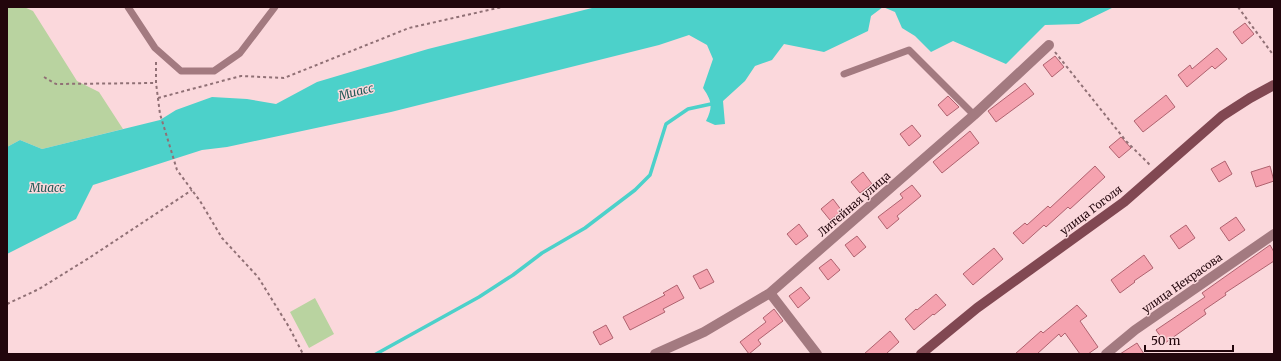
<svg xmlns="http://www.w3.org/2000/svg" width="1281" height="361" font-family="Merriweather,serif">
<rect width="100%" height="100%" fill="#fbd8dc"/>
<path fill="#b9d3a0" d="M7 7H24L33 11 77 81 99 92 123 129 42 149 20 140 7 147Z
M315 298 334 334 309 348 290 312Z"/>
<path fill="#4cd1ca" d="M596 7H883L871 16 868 31 824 52 784 44 772 60 755 66 745 81 723 101 725 124 715 125 706 121C713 107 712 101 703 88L713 59 707 45 689 35 659 45 391 112 227 147 202 150 93 185 76 219 7 254V147L20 140 42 149 160 120 176 110 212 97 247 99 276 104 317 82 428 49Z
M883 7H1114L1079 24 1045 25 1006 64 953 41 931 52 915 36 902 28 895 12Z"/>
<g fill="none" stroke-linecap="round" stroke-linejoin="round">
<path stroke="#4cd1ca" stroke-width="3.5" d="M376 354 479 297 513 275 542 253 585 228 635 190 650 175 666 124 688 109 711 104"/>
</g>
<path fill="#f5a2af" stroke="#af626f" d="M1245 23 1254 34 1242 44 1233 32Z
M1217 48 1227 59 1215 69 1212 66 1187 87 1178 75 1190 65 1192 69Z
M1055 56 1064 67 1052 77 1043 65Z
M1025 83 1034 94 996 122 988 111Z
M1166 95 1175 107 1143 132 1134 121Z
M948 96 959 107 947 116 938 105Z
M912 125 921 136 909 146 900 134Z
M970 131 979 143 942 173 933 162Z
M1121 137 1131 148 1119 158 1109 147Z
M1225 161 1232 174 1219 182 1211 169Z
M1095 166 1105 177 1070 209 1068 207 1046 227 1044 225 1023 244 1013 233 1025 223 1027 225 1048 206 1050 208Z
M1270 166 1274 181 1256 187 1251 172Z
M863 172 872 184 860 193 851 182Z
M912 185 921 196 897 216 899 219 887 229 878 217 903 198 900 194Z
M833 199 842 211 830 220 821 209Z
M1236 217 1245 230 1229 241 1220 228Z
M799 224 808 236 796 245 787 234Z
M1186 225 1195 238 1179 249 1170 236Z
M857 236 866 247 854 257 845 245Z
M1270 245 1274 252V261L1225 293 1226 295 1204 310 1206 314 1165 343 1156 330 1205 297 1202 293Z
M994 248 1003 259 973 285 963 274Z
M1144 255 1153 268 1134 281 1135 282 1120 293 1111 280Z
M831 259 840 270 828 280 819 268Z
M707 269 714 282 700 289 693 276Z
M677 285 684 298 663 309 665 312 630 330 623 317 665 295 663 293Z
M801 287 810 298 798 308 789 296Z
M936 294 946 305 934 315 933 314 914 330 905 319 916 309 917 310Z
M1077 305 1087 316 1080 321 1098 347 1088 354H1080L1065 333 1061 337 1059 334 1037 354H1015L1041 331 1043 333Z
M774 309 783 321 758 340 761 344 749 354 740 342 766 322 763 318Z
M606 325 613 338 600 345 593 332Z
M890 331 899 342 886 354H864Z
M1137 343 1144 354H1120Z"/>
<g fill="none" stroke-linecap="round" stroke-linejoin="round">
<path stroke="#907075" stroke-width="2" stroke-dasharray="3 3" stroke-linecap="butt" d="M1238 7 1274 56
M1055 52 1126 141 1150 165
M156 62V83L160 114 177 170 200 201 222 238 258 277 289 327 303 354
M44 77 56 84 156 83
M158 98 241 76 284 78 409 28 502 7
M7 304 39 289 89 258 192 190"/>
<path stroke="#a37a80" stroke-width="7" d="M128 7 155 48 181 71H214L240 53 275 7
M844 74 909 50 974 115"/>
<path stroke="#a37a80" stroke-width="10" d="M770 293 817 354
M655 354 704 332 770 293 974 115 1049 45
M1106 354 1135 330 1274 234"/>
<path stroke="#814852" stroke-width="10" d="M921 354 977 308 1124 202 1222 116 1250 98 1274 85"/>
</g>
<g text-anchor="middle" stroke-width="3" stroke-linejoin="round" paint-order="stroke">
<g font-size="11" fill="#22060c" stroke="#fbd8dc">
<text transform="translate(854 204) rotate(-41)" y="4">Литейная улица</text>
<text transform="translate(1091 210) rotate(-37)" y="4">улица Гоголя</text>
<text transform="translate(1182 283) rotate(-35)" y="4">улица Некрасова</text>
</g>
<g font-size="12" font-style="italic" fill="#235a57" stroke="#fbd8dc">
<text transform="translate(356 92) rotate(-14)" y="4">Миасс</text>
<text x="47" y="192">Миасс</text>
</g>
</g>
<rect width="1281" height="361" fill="none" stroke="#22060c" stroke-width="16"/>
<path d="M1145 345v6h88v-6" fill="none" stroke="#22060c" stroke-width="2"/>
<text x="1151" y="345" font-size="12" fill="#22060c" stroke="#fbd8dc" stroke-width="3" paint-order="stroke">50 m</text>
</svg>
